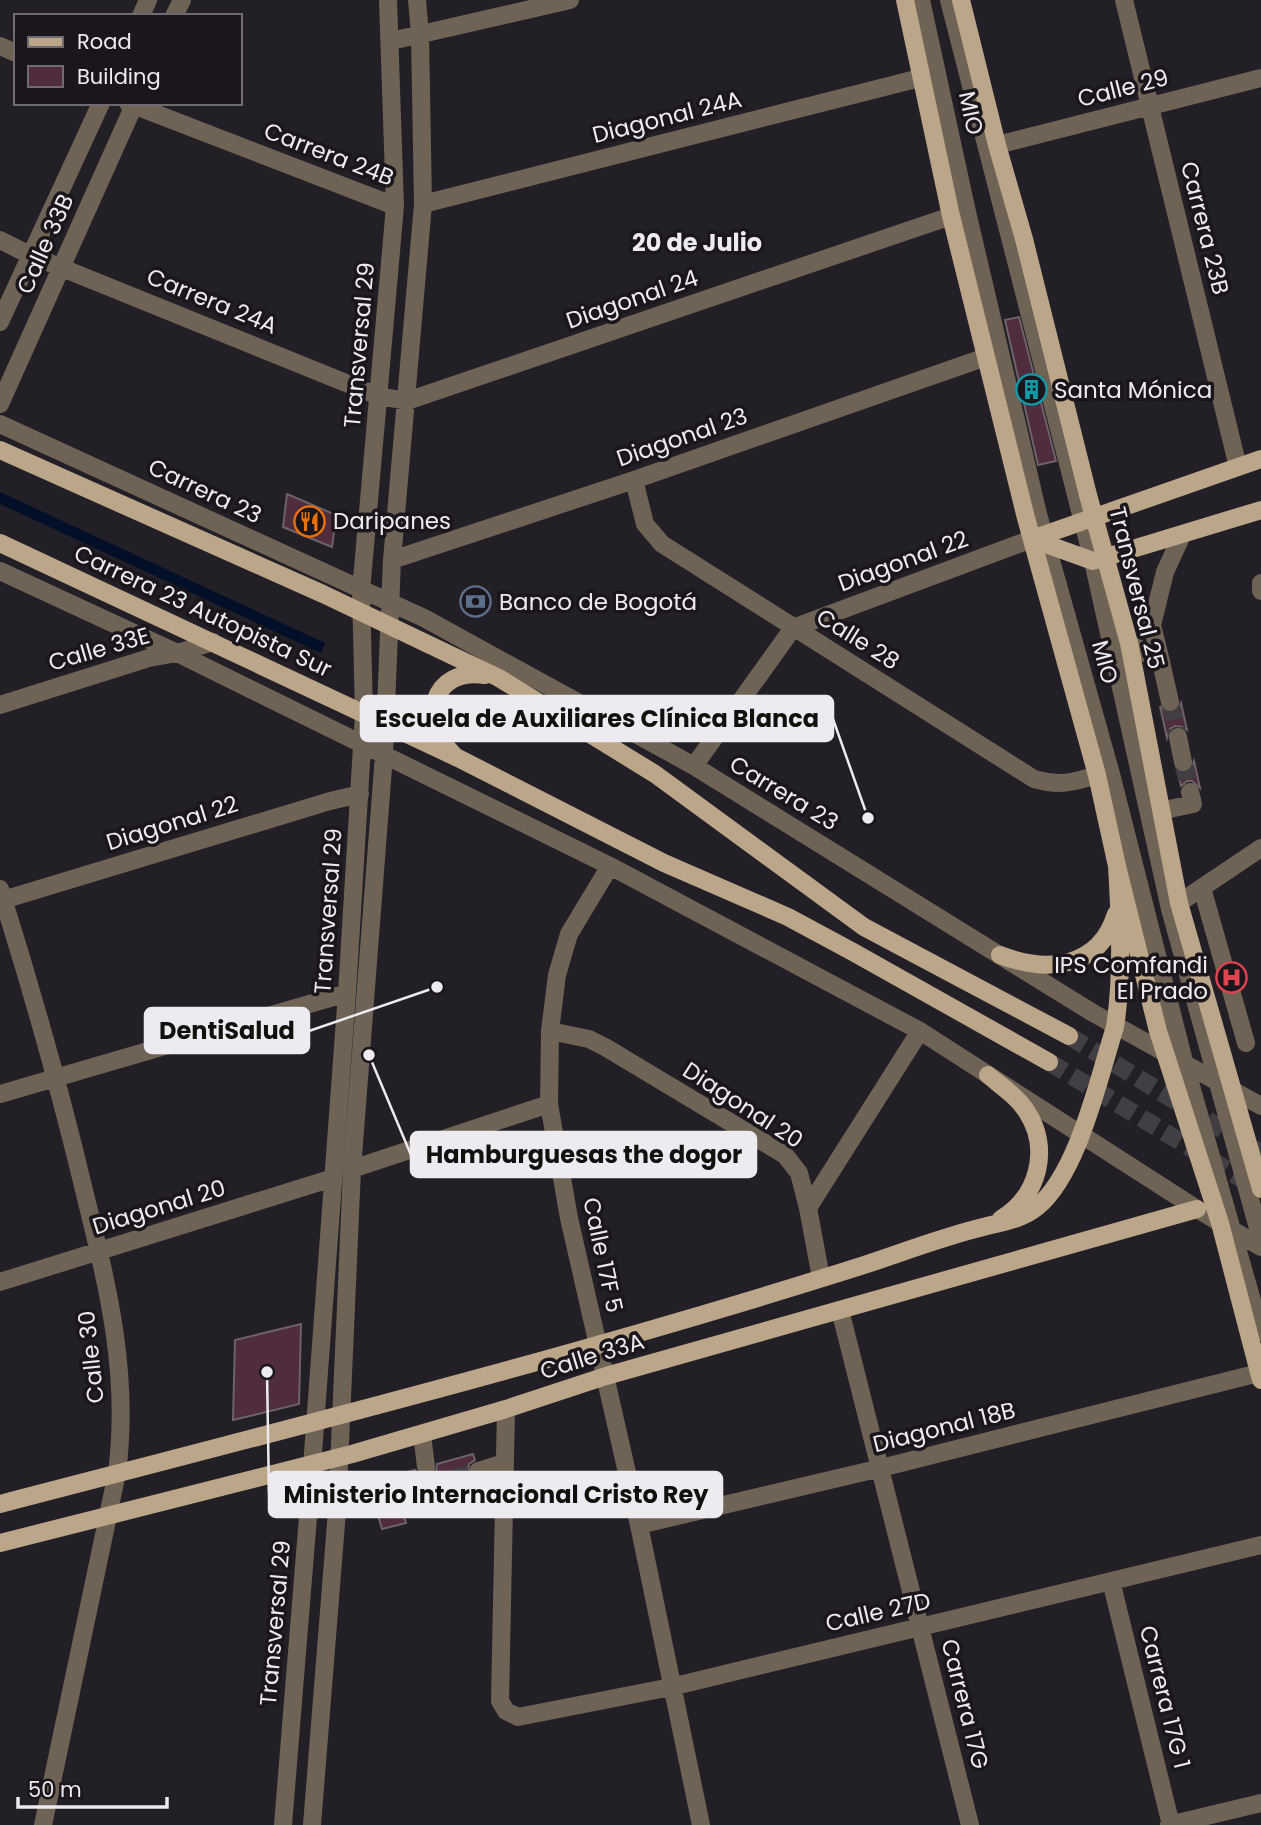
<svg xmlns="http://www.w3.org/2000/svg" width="1261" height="1825" font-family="Poppins,sans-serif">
<rect width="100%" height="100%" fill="#231f26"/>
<path fill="#010f28" d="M0 492 325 643 321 653 0 504Z"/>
<path fill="#4f2d3e" stroke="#6c6267" stroke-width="2" d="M1019 317 1056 461 1038 465 1005 320Z
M287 494 336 515 332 547 283 527Z
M1181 703 1187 730 1182 727 1175 726 1170 729 1167 738 1160 706 1166 713H1172L1178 710Z
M1194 761 1200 788 1192 781H1187L1181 786 1178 772 1185 773 1190 771Z
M301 1324 299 1404 233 1420 235 1340Z
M473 1454 475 1460 469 1464 467 1474 471 1480 479 1482 400 1504 406 1523 382 1529 377 1512 385 1505V1497L378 1490H371L369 1483 415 1470 421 1477 428 1478 436 1472 437 1464Z"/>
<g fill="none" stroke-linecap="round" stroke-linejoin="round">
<path stroke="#413e44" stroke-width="18" stroke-dasharray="18 9" stroke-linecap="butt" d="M1170 702 1178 737
M1183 762 1190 792
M374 1501 478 1471"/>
<path stroke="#413e44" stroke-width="18" stroke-dasharray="18 9" stroke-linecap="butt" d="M1069 1036 1261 1153
M1049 1062 1252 1185"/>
<path stroke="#6e6355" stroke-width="18" d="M921 0 967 212 1038 514 1111 774 1185 1065 1261 1332
M949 0 1093 561 1170 909 1261 1239
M1124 0 1238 467
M141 16 148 0
M174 16 182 0
M391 41 570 0
M0 46 16 53
M128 103 395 206
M997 145 1261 78
M423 204 924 77
M0 240 30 255 378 396 407 401 951 216
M0 322 101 103
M0 404 135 103
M0 424 424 618 694 766 1093 1013 1261 1106
M634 480 645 524 662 544 1034 779C1059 786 1072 783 1097 775
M392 560 634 480 986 357
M0 571 177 653 610 866 920 1031 1197 1209 1261 1247
M1261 583V591
M1129 643 1161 662 1170 702
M1161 662 1152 625 1165 572 1182 535
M0 705 149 658 177 653 213 642
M1178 737 1183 762
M694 766 793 628 1032 539
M1160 811 1193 804 1190 792
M610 866 569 934 557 975 550 1031 549 1104 569 1218 639 1525 701 1825
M1202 888 1246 1043
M0 889C31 987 59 1086 83 1186 107 1284 130 1371 117 1473L43 1825
M0 901 330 801 360 794
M1179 903 1261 848
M550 1031 589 1039 605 1047 785 1155 799 1173 808 1208
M0 1094 347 993
M352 1169 549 1104
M821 1278 808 1208 920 1031
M0 1282 333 1178
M840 1310 970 1825
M506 1409 500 1701 506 1711 518 1717 671 1687 1261 1545
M422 1434 426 1467
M478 1471 504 1463
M337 1511 374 1501
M639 1525 881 1468 1259 1373
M1111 1581 1171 1825
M283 1825 311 1480 347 993 364 714 361 591 395 206 388 0
M312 1825 337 1511 352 1169 384 755 392 560 423 204 420 34 417 0
M1169 1825 1261 1803"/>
<path stroke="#bca689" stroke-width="18" d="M905 0 951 216 1026 518 1097 775 1117 866 1158 1031 1220 1223 1261 1380
M961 0 997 145 1024 239 1088 495 1129 643 1179 903 1261 1189
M0 450 323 594 499 678 655 774 864 927 1069 1036
M1032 539 1261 459
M1032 539 1093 561 1261 510
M0 543 458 758 664 863 788 917 853 952 1049 1062
M453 754C418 721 432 667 485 675
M1000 955C1047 973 1099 969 1116 914
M988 1075C1001 1086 1017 1096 1027 1112 1051 1149 1038 1197 1001 1219
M0 1504C288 1429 577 1356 861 1266 901 1253 942 1237 983 1227 1002 1222 1021 1220 1037 1207 1078 1174 1099 1077 1115 1027 1123 975 1120 918 1117 866
M0 1543 352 1454 506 1409 606 1376 1197 1209"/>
</g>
<defs>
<symbol id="building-ring" viewBox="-11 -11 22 22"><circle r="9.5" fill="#1a161c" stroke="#0f9aa8" stroke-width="1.5"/><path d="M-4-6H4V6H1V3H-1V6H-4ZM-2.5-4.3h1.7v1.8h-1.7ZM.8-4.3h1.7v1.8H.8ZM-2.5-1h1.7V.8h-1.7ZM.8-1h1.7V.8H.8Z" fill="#0f9aa8"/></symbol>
<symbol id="restaurant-ring" viewBox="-11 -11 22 22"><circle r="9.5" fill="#1a161c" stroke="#e8710a" stroke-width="1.5"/><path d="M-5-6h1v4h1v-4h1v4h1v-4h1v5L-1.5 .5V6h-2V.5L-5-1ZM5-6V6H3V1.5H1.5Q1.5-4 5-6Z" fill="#e8710a"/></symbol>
<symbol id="bank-ring" viewBox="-11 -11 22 22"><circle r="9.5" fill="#1a161c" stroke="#5c6f8a" stroke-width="1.5"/><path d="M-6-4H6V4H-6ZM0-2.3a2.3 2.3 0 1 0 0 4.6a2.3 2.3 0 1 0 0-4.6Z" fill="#5c6f8a"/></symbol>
<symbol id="hospital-ring" viewBox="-11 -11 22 22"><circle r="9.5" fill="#1a161c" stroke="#e0444e" stroke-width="1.5"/><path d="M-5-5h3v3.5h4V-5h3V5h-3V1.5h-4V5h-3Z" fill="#e0444e"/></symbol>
</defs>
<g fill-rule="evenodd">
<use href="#building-ring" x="1014" y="372" width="35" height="35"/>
<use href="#restaurant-ring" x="292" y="504" width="35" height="35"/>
<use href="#bank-ring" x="458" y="584" width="35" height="35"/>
<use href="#hospital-ring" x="1214" y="960" width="35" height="35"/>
</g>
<g text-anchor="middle" stroke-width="7" stroke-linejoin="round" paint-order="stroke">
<g font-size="23" fill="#eeebf0" stroke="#1a161c">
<text transform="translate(1123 88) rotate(-14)" y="8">Calle 29</text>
<text transform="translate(971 113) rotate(78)" y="8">MIO</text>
<text transform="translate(667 117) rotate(-14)" y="8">Diagonal 24A</text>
<text transform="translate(329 154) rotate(21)" y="8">Carrera 24B</text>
<text transform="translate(1205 228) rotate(76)" y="8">Carrera 23B</text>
<text transform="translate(45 244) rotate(-66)" y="8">Calle 33B</text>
<text transform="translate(632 299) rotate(-19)" y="8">Diagonal 24</text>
<text transform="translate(212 301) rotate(22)" y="8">Carrera 24A</text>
<text transform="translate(359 345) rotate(-85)" y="8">Transversal 29</text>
<text transform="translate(682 437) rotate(-19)" y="8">Diagonal 23</text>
<text transform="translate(205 491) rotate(25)" y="8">Carrera 23</text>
<text transform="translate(903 561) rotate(-20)" y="8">Diagonal 22</text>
<text transform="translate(1137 588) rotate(76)" y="8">Transversal 25</text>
<text transform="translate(203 611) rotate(25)" y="8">Carrera 23 Autopista Sur</text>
<text transform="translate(858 639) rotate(32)" y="8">Calle 28</text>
<text transform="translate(99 649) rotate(-16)" y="8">Calle 33E</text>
<text transform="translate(1105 662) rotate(75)" y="8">MIO</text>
<text transform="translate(784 793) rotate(31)" y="8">Carrera 23</text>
<text transform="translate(172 823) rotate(-17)" y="8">Diagonal 22</text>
<text transform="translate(328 911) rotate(-86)" y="8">Transversal 29</text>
<text transform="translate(743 1105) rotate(33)" y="8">Diagonal 20</text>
<text transform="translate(159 1207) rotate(-17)" y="8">Diagonal 20</text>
<text transform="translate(603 1255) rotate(78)" y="8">Calle 17F 5</text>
<text transform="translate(592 1356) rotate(-17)" y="8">Calle 33A</text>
<text transform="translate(91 1357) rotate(-96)" y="8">Calle 30</text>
<text transform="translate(944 1427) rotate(-14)" y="8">Diagonal 18B</text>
<text transform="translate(878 1612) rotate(-13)" y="8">Calle 27D</text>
<text transform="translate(275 1623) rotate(-85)" y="8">Transversal 29</text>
<text transform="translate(1165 1697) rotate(76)" y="8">Carrera 17G 1</text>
<text transform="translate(965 1704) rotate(76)" y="8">Carrera 17G</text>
</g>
<g font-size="23" fill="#eeebf0" stroke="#1a161c" text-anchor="start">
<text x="1054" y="398">Santa Mónica</text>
<text x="333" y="529">Daripanes</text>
<text x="499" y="610">Banco de Bogotá</text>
<text x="1208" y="973" text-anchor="end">IPS Comfandi<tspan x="1208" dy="26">El Prado</tspan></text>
</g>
<g font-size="24" font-weight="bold" fill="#eeebf0" stroke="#1a161c">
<text x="697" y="251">20 de Julio</text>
</g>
</g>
<path fill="none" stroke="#eeebf0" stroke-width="2.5" d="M868 818L833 719M437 987L309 1031M369 1055L411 1155M267 1372L269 1494"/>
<g fill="#eeebf0" stroke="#1a161c" stroke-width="2.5">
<circle cx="868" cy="818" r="7"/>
<circle cx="437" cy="987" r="7"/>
<circle cx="369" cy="1055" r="7"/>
<circle cx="267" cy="1372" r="7"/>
</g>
<g fill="#eeebf0" stroke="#eeebf0" stroke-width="2.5">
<rect x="361" y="696" width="472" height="45" rx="7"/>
<rect x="145" y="1008" width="164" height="45" rx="7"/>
<rect x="411" y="1132" width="345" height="45" rx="7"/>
<rect x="269" y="1472" width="453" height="45" rx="7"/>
</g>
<g font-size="24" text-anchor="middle" font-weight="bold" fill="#111">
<text x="597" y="727">Escuela de Auxiliares Clínica Blanca</text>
<text x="227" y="1039">DentiSalud</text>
<text x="584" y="1163">Hamburguesas the dogor</text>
<text x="496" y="1503">Ministerio Internacional Cristo Rey</text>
</g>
<rect x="14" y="14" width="228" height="91" fill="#1a161c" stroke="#6f6b71" stroke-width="2"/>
<rect x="28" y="37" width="35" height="10" fill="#bca689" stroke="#6f6b71" stroke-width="2"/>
<text x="77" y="49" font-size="21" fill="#eeebf0">Road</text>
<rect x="28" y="66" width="35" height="21" fill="#4f2d3e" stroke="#6f6b71" stroke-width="2"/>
<text x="77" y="84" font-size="21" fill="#eeebf0">Building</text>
<path d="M18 1797v10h149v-10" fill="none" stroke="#eeebf0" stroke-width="3.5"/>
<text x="28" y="1797" font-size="21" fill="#eeebf0" stroke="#1a161c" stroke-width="5" paint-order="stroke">50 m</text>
</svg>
